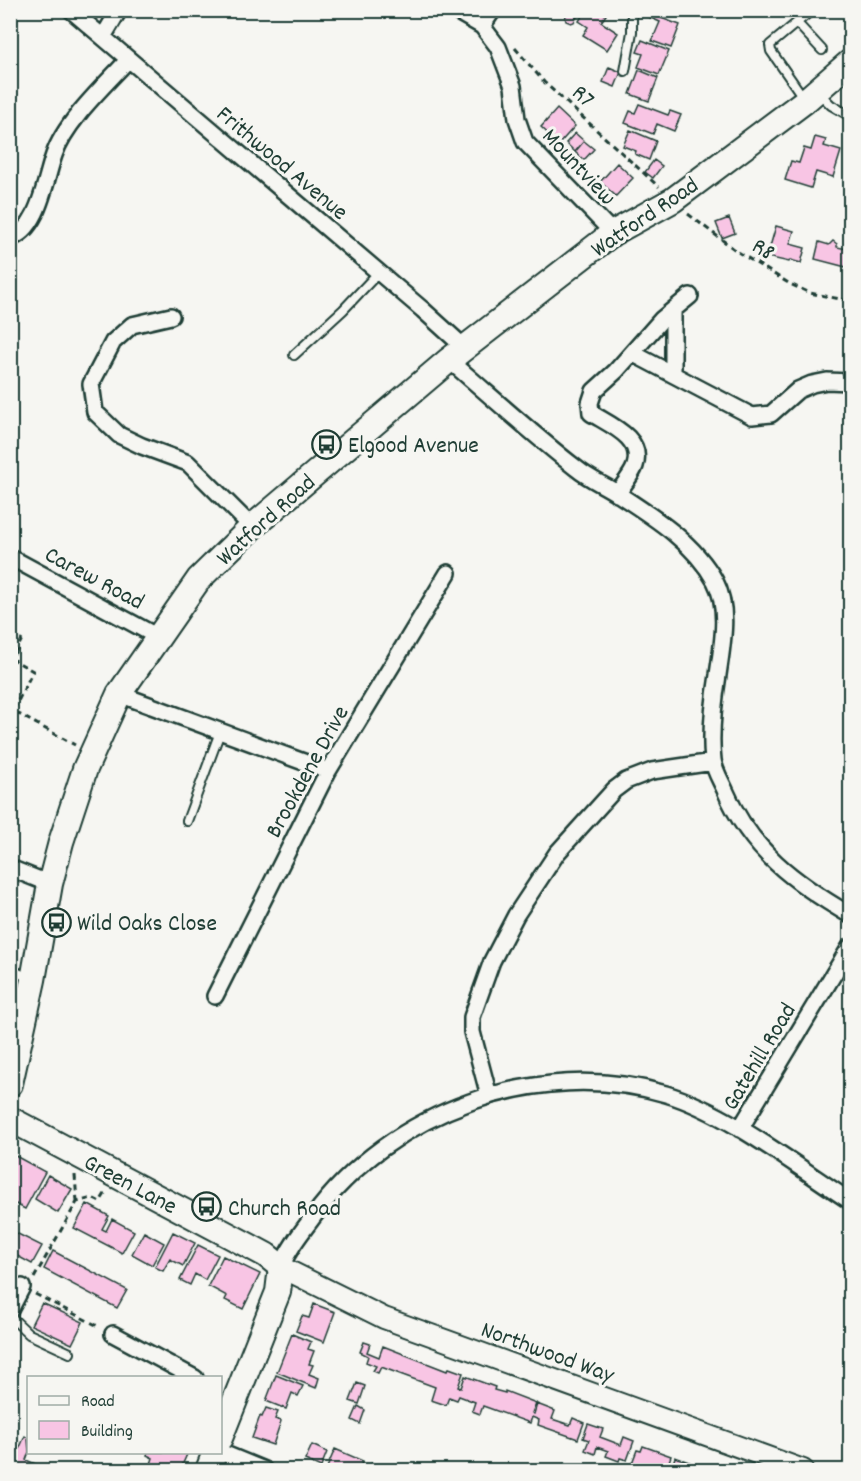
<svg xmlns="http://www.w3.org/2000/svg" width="861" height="1481" font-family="Dekko,sans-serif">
<rect width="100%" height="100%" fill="#f6f6f2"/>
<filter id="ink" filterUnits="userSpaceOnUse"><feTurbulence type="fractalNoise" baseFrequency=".0167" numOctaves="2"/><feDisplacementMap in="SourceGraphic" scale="12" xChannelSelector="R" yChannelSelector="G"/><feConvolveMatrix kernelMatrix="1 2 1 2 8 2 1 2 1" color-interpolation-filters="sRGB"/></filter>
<g filter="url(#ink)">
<path fill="#f8c5e4" stroke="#1f3d34" stroke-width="1.5" d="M567 10H581L574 22 571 23 566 21 565 17 569 12Z
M586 10H598L606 15 601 22 618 33 607 50 583 35 588 27 579 21Z
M646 10H664L661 18 680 25 671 48 652 41 660 22 644 15Z
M642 40 669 51 659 75 638 67 643 54 637 52Z
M609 67 621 72 615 87 603 82Z
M639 70 658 78 649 101 630 94Z
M639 104 668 115 670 111 681 115 674 131 657 124 653 134 625 123 630 111 635 113Z
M557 109 575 126 559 144 541 127Z
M630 130 656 141 649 160 635 154 636 151 623 146Z
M575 133 584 141 575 152 566 143Z
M815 137 826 140 824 146 841 151 833 177 816 172 811 188 785 180 791 161 799 163 804 148 811 150Z
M584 141 594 149 584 160 575 152Z
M654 160 662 166 653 178 645 172Z
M617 163 633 178 616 196 600 182Z
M729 218 735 233 722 238 716 223Z
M776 226 794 231 790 244 805 248 801 263 790 260 789 262 767 257Z
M850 236V250L846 267 815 259 819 242 829 245 833 241 837 244V247L847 249Z
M10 1153 45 1172 25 1209 10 1201 12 1186 10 1185Z
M48 1175 72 1189 58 1213 35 1199Z
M87 1204 109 1216 102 1229 106 1231 112 1219 134 1231 122 1253 74 1228Z
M10 1230 42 1246 32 1264 10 1252Z
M144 1232 164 1243 152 1265 132 1254Z
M173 1232 195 1243 183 1266 170 1259 163 1271 155 1267Z
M198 1245 218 1255 205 1280 195 1274 190 1285 180 1280Z
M53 1251 127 1290 117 1308 44 1269Z
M223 1256 260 1274 243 1309 225 1300 227 1296 208 1286Z
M42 1303 83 1322 72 1344 31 1325Z
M314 1304 335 1312 324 1342 296 1331 302 1316 309 1318Z
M292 1334 311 1342 308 1349 314 1351 309 1364 313 1365 309 1374 319 1378 316 1388 277 1372Z
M364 1342 370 1344 367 1352 379 1357 383 1346 447 1371 449 1368 463 1373 458 1387 461 1388 465 1376 495 1387 494 1390 505 1393V1391L536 1403 532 1413 534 1414 537 1404 555 1411 552 1419 570 1425 573 1418 584 1423 578 1439 538 1425 539 1420 532 1417 530 1423 483 1406 480 1414 472 1411 475 1402 459 1396 457 1400 449 1397 446 1405 431 1400 435 1387 381 1367 378 1373 373 1371 376 1366 366 1362 368 1356 360 1352Z
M276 1375 303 1386 298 1396 292 1393 286 1409 266 1401Z
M357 1383 365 1386 359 1404 350 1401Z
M358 1406 365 1410 360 1424 352 1420Z
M266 1408 278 1412 275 1419 281 1421 273 1445 252 1438 260 1416 262 1417Z
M588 1424 603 1429 600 1437 621 1445 624 1437 634 1441 627 1460 620 1458 619 1461 606 1456 608 1451 597 1447 595 1454 585 1450 589 1440 583 1438Z
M25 1436 28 1438 29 1452 26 1460 40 1466 38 1470H10V1439L19 1443 14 1454 16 1456Z
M312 1445 327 1452 321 1467 305 1460Z
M643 1446 671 1456 666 1470H634L636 1464 632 1463 637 1450 641 1451Z
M335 1449 363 1461 358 1470H326Z
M148 1452H188L180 1470H149L153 1458 147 1455Z
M675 1457 711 1470H671Z
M372 1463 387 1469 390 1470H369Z
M565 1464 573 1467 572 1470H562Z"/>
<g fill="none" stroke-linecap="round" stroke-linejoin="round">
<defs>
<path id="service" d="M797 23 822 50
M625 71 632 32V10
M818 92 831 105 850 116
M803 97 771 51 770 45 812 10
M294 355 343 310 379 272
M187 821 220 732
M10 969 31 979
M10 1316 29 1334 70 1353"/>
<path id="minor" d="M71 10 423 310 465 348
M456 11 482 26 498 47 513 86 517 119 525 142 613 233
M482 26 493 10
M103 37 119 10
M10 238C39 230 45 180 54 155 65 122 104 86 128 60
M171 316 132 325 113 342 91 384 95 412 119 435 142 446 188 463 252 527
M632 353 752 416 771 414 798 390 812 384 827 381 850 382
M449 360C491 396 532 434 576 468 588 478 602 484 615 492 652 516 694 542 715 581 730 609 722 645 718 675 714 700 710 735 713 760 714 770 721 781 725 790 750 850 795 883 850 915
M673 374V310
M617 494C623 485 632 475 635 466 644 438 610 425 591 413L590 403 594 391 616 371 662 319 690 296
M10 557 158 637
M119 694 328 771
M10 868 50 884
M215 996 328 771 448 573
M489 1096 472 1032V1017L492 961 516 915 557 853 614 790 626 781 652 771 713 762
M740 1129 850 947
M281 1267C289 1248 301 1233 313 1217 390 1111 538 1057 666 1094 727 1112 796 1166 850 1201
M10 1310 22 1287
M113 1334 195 1378
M220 1452 264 1470"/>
<path id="tertiary" d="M281 1267 384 1318 803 1470"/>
<path id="primary" d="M10 1084 33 980 50 884 61 842 85 769 119 694 199 579 252 527 449 360 613 233 673 200 805 101 850 62
M10 1119 266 1255 281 1267 278 1292 220 1438
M208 1470 215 1452"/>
</defs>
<use href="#service" stroke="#1f3d34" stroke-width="12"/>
<use href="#minor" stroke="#1f3d34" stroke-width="20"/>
<use href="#tertiary" stroke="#1f3d34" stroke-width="24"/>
<use href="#primary" stroke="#1f3d34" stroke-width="28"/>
<path stroke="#1f3d34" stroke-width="3" stroke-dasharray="6 4.5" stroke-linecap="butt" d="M515 48 544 82 659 187
M688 214 738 252 790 284 810 293 850 301
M22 639 12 659 33 671 13 711 75 745
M75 1175 77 1202
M34 1278 77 1202 92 1198 100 1202 106 1192
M35 1294 98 1326"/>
<use href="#service" stroke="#f6f6f2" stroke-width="8"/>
<use href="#minor" stroke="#f6f6f2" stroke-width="15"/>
<use href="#tertiary" stroke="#f6f6f2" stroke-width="20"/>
<use href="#primary" stroke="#f6f6f2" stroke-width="24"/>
</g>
</g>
<defs>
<symbol id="bus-ring" viewBox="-11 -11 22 22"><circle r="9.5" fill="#f6f6f2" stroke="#1f3d34" stroke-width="1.5"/><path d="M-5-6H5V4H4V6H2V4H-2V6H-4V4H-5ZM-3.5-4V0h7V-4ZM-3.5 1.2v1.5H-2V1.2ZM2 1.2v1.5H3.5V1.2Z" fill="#1f3d34"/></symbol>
</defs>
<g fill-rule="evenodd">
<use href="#bus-ring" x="310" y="428" width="33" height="33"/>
<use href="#bus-ring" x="40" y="906" width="33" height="33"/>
<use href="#bus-ring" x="190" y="1190" width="33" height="33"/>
</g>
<g text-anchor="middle" stroke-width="6" stroke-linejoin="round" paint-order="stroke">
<g font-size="24" fill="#1f3d34" stroke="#f6f6f2">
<text transform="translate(584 95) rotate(43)" y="8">R7</text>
<text transform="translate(283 162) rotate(40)" y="8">Frithwood Avenue</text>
<text transform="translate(580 166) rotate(47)" y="8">Mountview</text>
<text transform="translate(644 216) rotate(-34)" y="8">Watford Road</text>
<text transform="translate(764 248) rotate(32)" y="8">R8</text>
<text transform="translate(265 519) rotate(-42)" y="8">Watford Road</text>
<text transform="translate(95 577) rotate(28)" y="8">Carew Road</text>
<text transform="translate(306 771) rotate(-61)" y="8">Brookdene Drive</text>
<text transform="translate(758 1056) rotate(-59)" y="8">Gatehill Road</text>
<text transform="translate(131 1183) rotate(28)" y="8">Green Lane</text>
<text transform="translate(548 1351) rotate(20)" y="8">Northwood Way</text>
</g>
<g font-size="24" fill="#1f3d34" stroke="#f6f6f2" text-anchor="start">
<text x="348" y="452">Elgood Avenue</text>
<text x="77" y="930">Wild Oaks Close</text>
<text x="228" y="1215">Church Road</text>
</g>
</g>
<rect width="861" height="1481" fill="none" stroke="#f6f6f2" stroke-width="36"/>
<rect x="18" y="18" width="825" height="1445" fill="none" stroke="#1f3d34" stroke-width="2" filter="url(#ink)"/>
<rect x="27" y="1376" width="195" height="78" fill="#f6f6f2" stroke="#a0aca6" stroke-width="1.5"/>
<rect x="39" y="1396" width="30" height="9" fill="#f6f6f2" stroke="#a0aca6" stroke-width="1.5"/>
<text x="81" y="1406" font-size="18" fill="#1f3d34">Road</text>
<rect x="39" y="1421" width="30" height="18" fill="#f8c5e4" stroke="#a0aca6" stroke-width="1.5"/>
<text x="81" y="1436" font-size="18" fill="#1f3d34">Building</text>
</svg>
